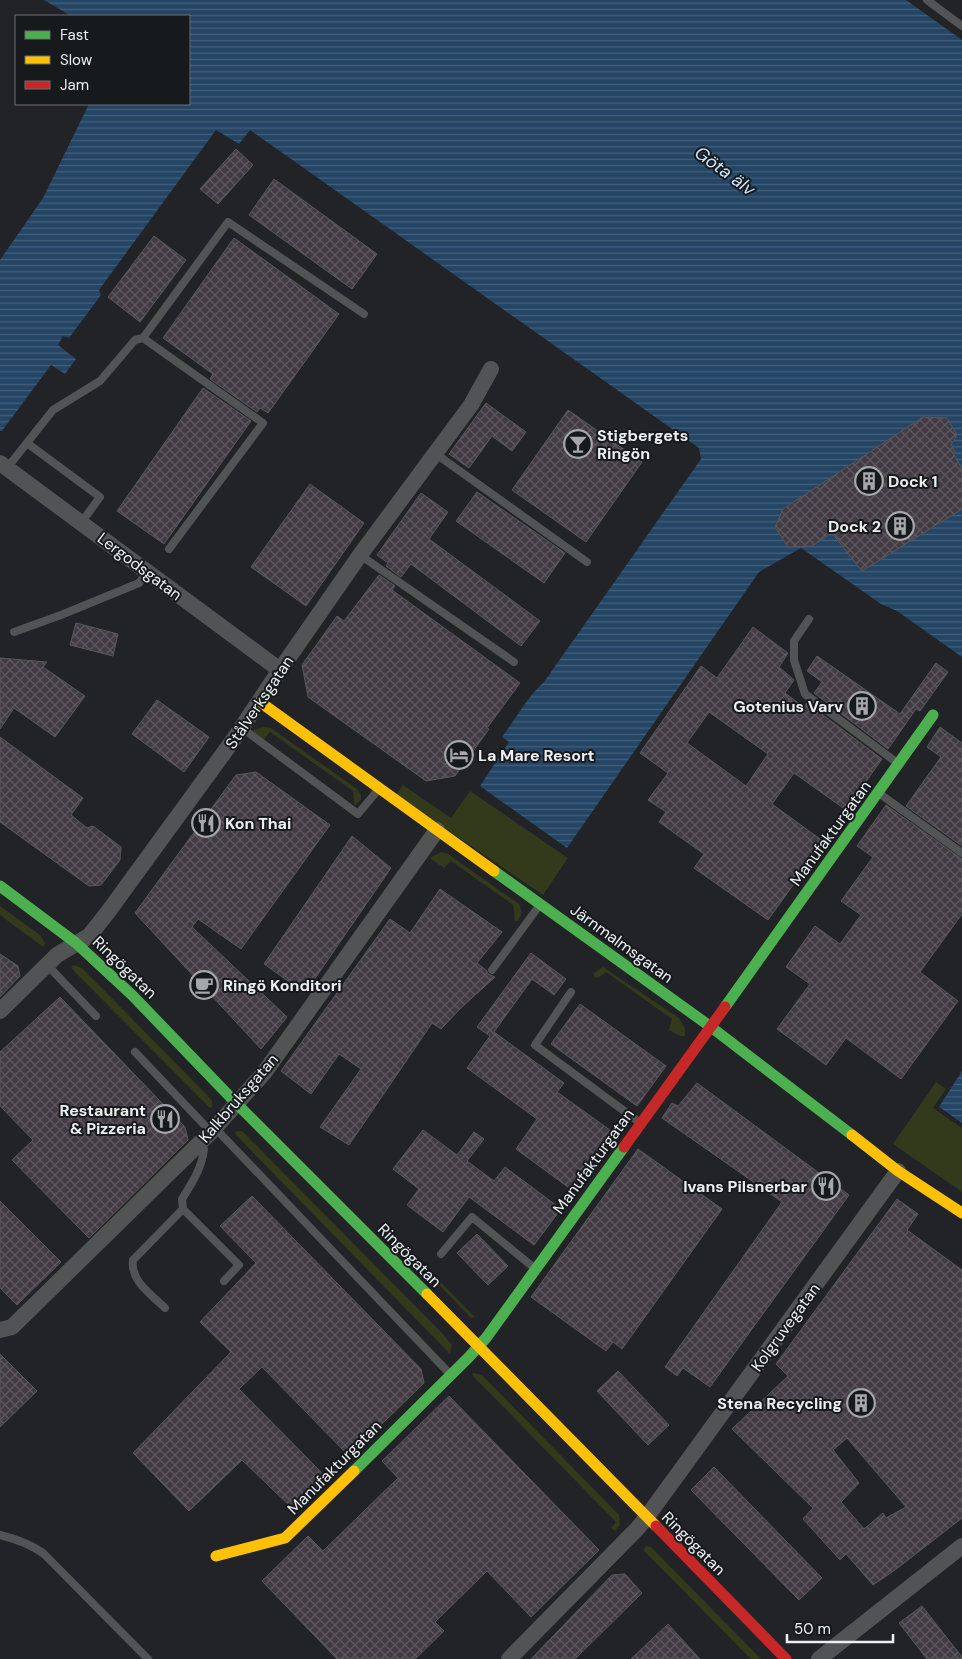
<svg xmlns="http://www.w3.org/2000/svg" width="962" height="1659" font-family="'DM Sans',sans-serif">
<defs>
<pattern id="water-rules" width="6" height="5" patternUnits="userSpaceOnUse" patternTransform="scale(1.25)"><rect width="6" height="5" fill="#244565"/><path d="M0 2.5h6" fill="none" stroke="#44607b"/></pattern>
<pattern id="building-cross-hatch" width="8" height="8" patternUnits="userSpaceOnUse" patternTransform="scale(1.25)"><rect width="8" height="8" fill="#423b43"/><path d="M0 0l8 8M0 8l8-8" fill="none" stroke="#5d585e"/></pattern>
</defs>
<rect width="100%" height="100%" fill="#212326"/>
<path fill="#323a1b" d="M263 727 271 728 357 789 361 795V800L355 805 354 804 353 791 270 732 264 739 254 733V730Z
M403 785 451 818 470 791 568 858 543 895 396 795Z
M441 852 448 854 519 904 522 912 518 921H515L513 905 451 861 444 868 431 859V857Z
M0 906 40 935 45 943 43 947 0 915Z
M73 965 82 968 208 1096 212 1101V1107L210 1108 208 1106 71 968Z
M603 967 679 1018 685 1029V1036H680L669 1030 672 1019 606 972 597 978 594 977V973Z
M936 1082 946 1089 933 1108 962 1128V1192L893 1144Z
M238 1131H242L442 1333 452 1345 450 1354 236 1135 235 1132Z
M414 1255 475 1317 471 1318 413 1258Z
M475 1373 483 1376 619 1515 620 1525 615 1531 611 1528 616 1522 474 1377 472 1374Z
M646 1546 651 1547 761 1659H751L644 1551V1549Z"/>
<path fill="url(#water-rules)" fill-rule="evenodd" d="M44 0H906L962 40V469L960 465 962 509V657L897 611 881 604 801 548 759 572 567 848 480 786 509 742 502 737C515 720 528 696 544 682L701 459 699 448 250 130 239 144 216 130 99 290 101 295 69 338 63 336 58 345 76 359 65 374 51 365 2 431H0V260L43 198 89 104H189V16H71ZM923 417 947 418 957 435 951 445 955 452 812 546 788 547 775 527 783 509Z
M962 1071V1123L939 1107Z"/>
<path fill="url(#building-cross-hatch)" stroke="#57585a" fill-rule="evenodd" d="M236 149 253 165 218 204 200 189Z
M274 179 377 254 352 289 249 215Z
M154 236 186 260 140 322 108 297Z
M234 238 339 314 268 413 260 408 257 412 210 379 213 374 163 338Z
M203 388 251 421 164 544 117 511Z
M486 403 526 432 512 451 492 436 469 468 449 454Z
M568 410 642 462 586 542 512 490Z
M923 417 947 418 957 435 951 445 955 452 953 453 962 469V509L862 571 832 533 812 546 788 547 775 527 783 509Z
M310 484 364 523 306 606 251 567Z
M477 492 565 553 544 583 456 521Z
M421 493 448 512 429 539 540 621 521 646 411 564 401 577 386 566 388 563 377 555Z
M379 575 395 586 392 590 520 683 487 728 489 729 455 776 426 781 308 697 302 665 337 616 344 621Z
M76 623 118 634 113 656 70 645Z
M753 627 788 653 779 667 794 680 785 693 804 707 807 703 882 759 846 810 794 773 772 804 824 842 768 920 694 868 704 854 659 822 666 812 648 800 668 773 640 753 701 666 717 678ZM709 712 768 754 746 786 687 743Z
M817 656 900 714 936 663 948 672 920 711 916 709 888 749 814 693 822 682 807 671Z
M0 658 47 662 43 667 85 696 55 737 14 708 0 729Z
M157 700 209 737 184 772 132 734Z
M940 727 962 743V846L906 806 941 757 927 747Z
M0 737 83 798 71 815 87 828 93 826 121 847 120 860 101 885 89 886 0 822Z
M256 772 330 825 241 949 198 919 192 927 287 1017 261 1049 135 913 236 775Z
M886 805 962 859V914L920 972 958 1001 901 1079 846 1038 826 1065 777 1029 810 984 786 967 815 926 840 944 861 915 841 901 873 857 857 846Z
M352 836 391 868 305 993 264 964Z
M440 889 502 932 477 963 487 971 488 974 495 977 462 1007 441 1029 432 1023 349 1145 320 1127 361 1069 339 1054 311 1094 281 1071 390 919 410 933Z
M531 953 566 979 554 995 532 979 494 1032 564 1083 557 1092 614 1133 572 1190 516 1149 537 1119 467 1068 490 1036 477 1027Z
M0 954 18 966 20 976 0 997Z
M60 997 185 1127 188 1140 89 1238 12 1160 33 1140 0 1106V1052Z
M580 1004 666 1066 637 1106 551 1044Z
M697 1083 849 1195 710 1387 683 1368 677 1376 665 1367 782 1202 662 1118 672 1103 678 1106Z
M423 1130 457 1155 474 1132 484 1139 467 1161 494 1181 505 1167 561 1209 534 1245 469 1197 443 1232 407 1205 419 1189 393 1169Z
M638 1149 722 1209 622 1349 613 1342 606 1351 531 1297Z
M252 1196 421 1369 424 1383 349 1456 262 1367 239 1389 327 1478 294 1510 242 1460 189 1511 133 1453 231 1352 200 1322 256 1263 220 1226Z
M897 1199 918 1214 907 1230 962 1270V1518L895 1570 873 1585 846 1554 840 1560 803 1519 813 1508 732 1429 788 1376 776 1364ZM847 1438 906 1507 886 1518 883 1513 864 1529 841 1502 859 1483 833 1450Z
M0 1201 61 1262 17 1305 0 1288Z
M477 1234 508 1266 488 1285 457 1253Z
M0 1354 37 1391 0 1427Z
M618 1371 669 1425 648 1445 597 1391Z
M449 1396 599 1550 531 1617 487 1571 435 1622 444 1631 415 1659H337L262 1581 308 1536 323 1551 398 1478 382 1461Z
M714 1467 822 1578 799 1600 691 1490Z
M625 1574 642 1593 575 1659H531L612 1575Z
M922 1606 962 1657V1659H927L899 1623Z
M668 1624 700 1659H631Z"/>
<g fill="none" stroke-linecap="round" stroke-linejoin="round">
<path stroke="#525354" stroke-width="8" d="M927 0 962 26
M143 338 263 423 169 549
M27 443 100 497 81 523
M436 454 587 562
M7 468 53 410 100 381 135 340 143 338 228 222 364 314
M360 555 514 662
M809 619 794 641V660L805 694 896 762
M14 632 61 615 139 583 148 571
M242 728 358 814 378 790
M880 794 962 853
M47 965 96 1016
M492 970 539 906
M571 992 535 1045 639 1122
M135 1052 211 1132
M215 1128 449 1373
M183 1209 239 1265 224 1281
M441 1254 472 1217 533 1267
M165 1308C151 1294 130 1281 133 1260L183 1209 182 1199C192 1183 202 1168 204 1149L199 1143
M0 1535C16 1539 31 1544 44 1554L148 1659"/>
<path stroke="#525354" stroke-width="16" d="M0 463 280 670
M0 1011 57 955 89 936 108 912 234 739 280 670 360 555 471 405 491 369
M0 1330 12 1327 211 1132 264 1073 437 830
M509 1659 637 1529 646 1518 898 1171
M819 1659 962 1546"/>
<path stroke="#4caf50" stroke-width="11" d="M494 871 711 1027 852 1135
M0 886 76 943 132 995 236 1103 427 1294
M725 1007 933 715
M354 1471 469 1357 486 1338 624 1147"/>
<path stroke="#ffc107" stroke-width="11" d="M260 702 494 871
M852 1135 898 1171 962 1213
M427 1294 656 1526
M216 1556 285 1538 354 1471"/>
<path stroke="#c62828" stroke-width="11" d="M624 1147 725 1007
M656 1526 786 1659"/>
</g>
<defs>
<symbol id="bar-ring" viewBox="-11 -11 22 22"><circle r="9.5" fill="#171a1d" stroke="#a5a7a9" stroke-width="1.5"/><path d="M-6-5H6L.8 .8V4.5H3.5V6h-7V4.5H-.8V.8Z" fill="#a5a7a9"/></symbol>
<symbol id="building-ring" viewBox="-11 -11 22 22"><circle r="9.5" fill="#171a1d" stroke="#a5a7a9" stroke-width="1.5"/><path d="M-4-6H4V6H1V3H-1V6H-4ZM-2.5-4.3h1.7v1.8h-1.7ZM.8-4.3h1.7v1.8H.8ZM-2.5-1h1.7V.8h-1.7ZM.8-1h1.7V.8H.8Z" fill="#a5a7a9"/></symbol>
<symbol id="hotel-ring" viewBox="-11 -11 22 22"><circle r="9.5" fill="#171a1d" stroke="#a5a7a9" stroke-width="1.5"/><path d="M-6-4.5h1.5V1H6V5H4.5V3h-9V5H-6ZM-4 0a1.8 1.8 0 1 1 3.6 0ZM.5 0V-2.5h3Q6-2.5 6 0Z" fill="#a5a7a9"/></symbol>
<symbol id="restaurant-ring" viewBox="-11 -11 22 22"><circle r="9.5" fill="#171a1d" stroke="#a5a7a9" stroke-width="1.5"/><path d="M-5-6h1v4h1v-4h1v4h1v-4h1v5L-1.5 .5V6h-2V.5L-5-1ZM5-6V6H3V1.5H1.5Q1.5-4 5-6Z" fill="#a5a7a9"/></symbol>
<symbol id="cafe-ring" viewBox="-11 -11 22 22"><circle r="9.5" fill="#171a1d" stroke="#a5a7a9" stroke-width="1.5"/><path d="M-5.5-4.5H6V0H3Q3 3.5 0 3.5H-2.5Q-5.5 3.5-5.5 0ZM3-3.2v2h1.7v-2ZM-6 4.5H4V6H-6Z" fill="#a5a7a9"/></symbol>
</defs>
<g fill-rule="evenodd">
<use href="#bar-ring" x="562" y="428" width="32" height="32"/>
<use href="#building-ring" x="853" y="465" width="32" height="32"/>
<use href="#building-ring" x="884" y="510" width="32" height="32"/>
<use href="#building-ring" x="846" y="690" width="32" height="32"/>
<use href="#hotel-ring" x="443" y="739" width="32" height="32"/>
<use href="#restaurant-ring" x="190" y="807" width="32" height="32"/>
<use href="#cafe-ring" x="188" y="969" width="32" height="32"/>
<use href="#restaurant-ring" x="149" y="1103" width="32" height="32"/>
<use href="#restaurant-ring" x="810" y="1170" width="32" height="32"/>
<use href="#building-ring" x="845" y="1387" width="32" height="32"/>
</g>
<g text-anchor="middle" stroke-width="4" stroke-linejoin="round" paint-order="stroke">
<g font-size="16" font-weight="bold" fill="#eceef0" stroke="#171a1d" text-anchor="start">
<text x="597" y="441">Stigbergets<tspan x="597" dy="18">Ringön</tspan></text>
<text x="888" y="487">Dock 1</text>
<text x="881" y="532" text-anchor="end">Dock 2</text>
<text x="843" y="712" text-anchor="end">Gotenius Varv</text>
<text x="478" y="761">La Mare Resort</text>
<text x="225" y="829">Kon Thai</text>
<text x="223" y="991">Ringö Konditori</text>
<text x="146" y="1116" text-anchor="end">Restaurant<tspan x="146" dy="18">&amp; Pizzeria</tspan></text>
<text x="807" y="1192" text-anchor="end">Ivans Pilsnerbar</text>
<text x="842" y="1409" text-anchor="end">Stena Recycling</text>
</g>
<g font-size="16" fill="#eceef0" stroke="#171a1d">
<text transform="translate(140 566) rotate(37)" y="6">Lergodsgatan</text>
<text transform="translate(259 702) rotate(-56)" y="6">Stålverksgatan</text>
<text transform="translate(830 833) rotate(-54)" y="6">Manufakturgatan</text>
<text transform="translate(622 943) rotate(36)" y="6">Järnmalmsgatan</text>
<text transform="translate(125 967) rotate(44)" y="6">Ringögatan</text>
<text transform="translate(238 1098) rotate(-49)" y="6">Kalkbruksgatan</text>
<text transform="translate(593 1161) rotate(-54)" y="6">Manufakturgatan</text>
<text transform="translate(410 1255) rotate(45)" y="6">Ringögatan</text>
<text transform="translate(785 1327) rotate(-54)" y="6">Kolgruvegatan</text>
<text transform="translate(334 1467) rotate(-45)" y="6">Manufakturgatan</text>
<text transform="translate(694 1543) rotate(45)" y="6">Ringögatan</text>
</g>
<g font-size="18" font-style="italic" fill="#cbe1fa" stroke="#171a1d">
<text transform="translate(725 171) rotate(36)" y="6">Göta älv</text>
</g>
</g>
<rect x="15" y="15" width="175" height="90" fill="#171a1d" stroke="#6c6f71"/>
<rect x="25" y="31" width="25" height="8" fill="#4caf50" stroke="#6c6f71"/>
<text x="60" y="40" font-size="15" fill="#eceef0">Fast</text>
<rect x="25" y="56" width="25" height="8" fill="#ffc107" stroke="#6c6f71"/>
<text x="60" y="65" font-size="15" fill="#eceef0">Slow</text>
<rect x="25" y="81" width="25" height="8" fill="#c62828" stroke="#6c6f71"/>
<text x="60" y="90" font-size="15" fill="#eceef0">Jam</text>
<path d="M787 1634v8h106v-8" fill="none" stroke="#eceef0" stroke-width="2.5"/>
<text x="794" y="1634" font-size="15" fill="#eceef0" stroke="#171a1d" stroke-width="4" paint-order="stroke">50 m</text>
</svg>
